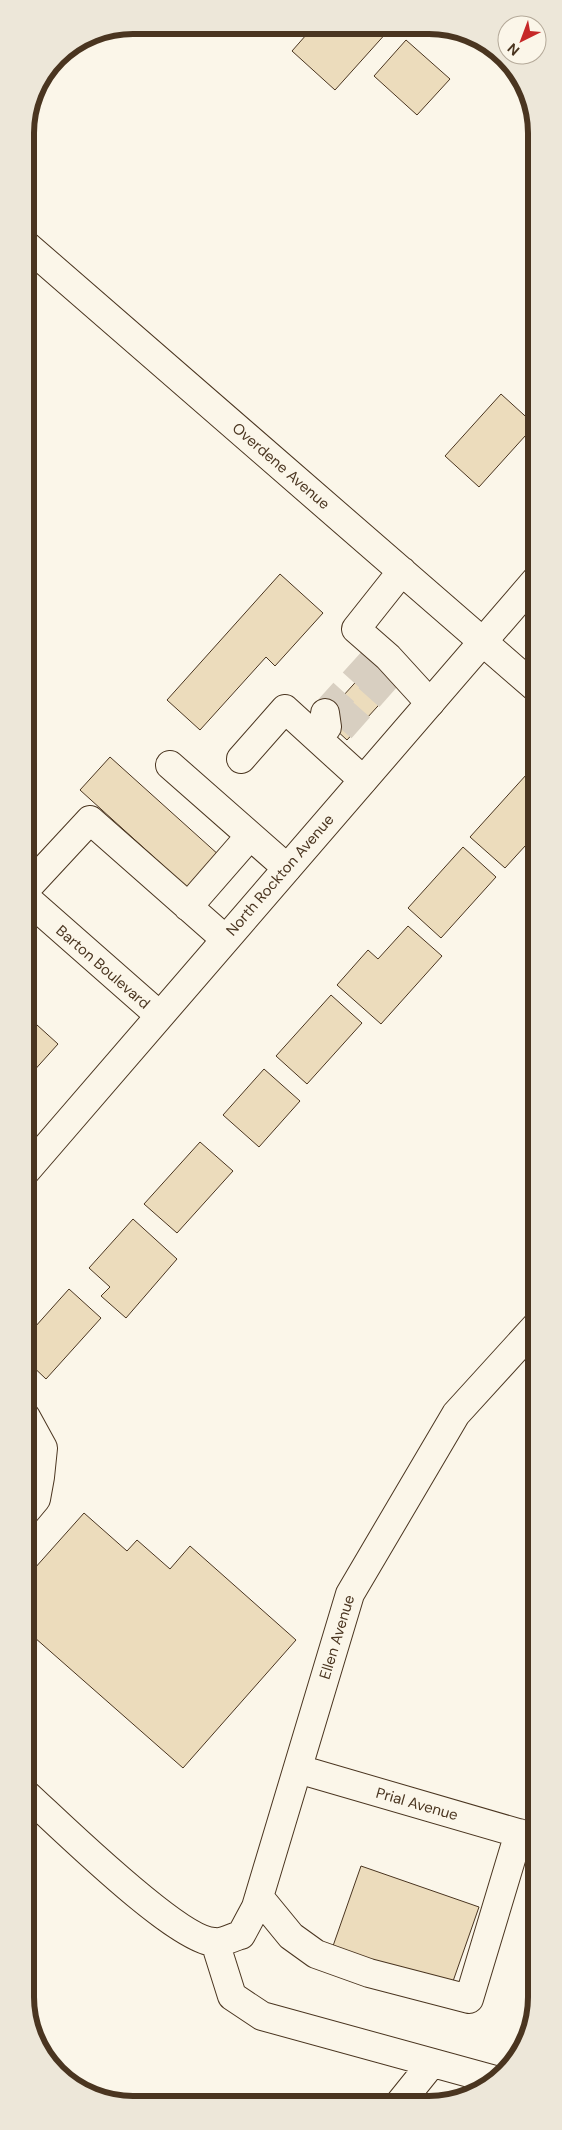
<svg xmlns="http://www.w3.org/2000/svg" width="562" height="2130" font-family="'DM Sans',sans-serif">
<rect width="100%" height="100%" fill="#fbf6e9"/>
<path fill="#ecdcbc" stroke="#4a3520" d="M314 26 383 27 388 31 335 90 292 51Z
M406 40 450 79 417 115 374 76Z
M501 394 535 425 479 487 445 456Z
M280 574 323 613 275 666 266 657 200 730 167 700Z
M373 663 397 685 347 740 323 718Z
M110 757 220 856 189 889 80 790Z
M536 764V834L505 868 470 837Z
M463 847 496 877 441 938 408 908Z
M408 926 442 956 381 1024 337 985 368 950 378 959Z
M331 995 362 1023 307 1084 276 1056Z
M26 1015 58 1044 31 1074 26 1069Z
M264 1069 300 1101 259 1147 223 1115Z
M200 1142 233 1171 177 1233 144 1204Z
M133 1219 177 1259 126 1318 101 1296 110 1287 89 1268Z
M69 1289 101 1318 46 1379 26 1360V1337Z
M84 1513 127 1551 137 1540 170 1569 190 1546 296 1640 183 1768 26 1630V1578Z
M361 1866 479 1907 451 1987 333 1946Z"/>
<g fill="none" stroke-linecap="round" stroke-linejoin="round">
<path stroke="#d8cfc1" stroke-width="28" stroke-dasharray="28 14" stroke-linecap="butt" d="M325 713 372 661
M341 729 389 675"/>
<defs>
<path id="minor" d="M25 244 536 688
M402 571 356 629 388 657 430 703
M318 739 327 727 325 713
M241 759 285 709 363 780
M170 765 287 868
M26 889 90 820 225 939
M26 898 159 1015
M188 907 249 837
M26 1417 43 1448 40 1477 36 1499 26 1511
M298 1769 535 1838
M26 1794C58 1823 178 1942 215 1942 222 1943 233 1937 241 1935L256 1907 350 1594 456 1414 537 1325
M259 1897 291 1936 316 1954 369 1973 469 1999 519 1833
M215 1942 232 1996 262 2016 495 2080
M399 2104 432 2063"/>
<path id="major" d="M26 1171 536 580"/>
</defs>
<use href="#minor" stroke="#4a3520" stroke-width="30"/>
<use href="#major" stroke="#4a3520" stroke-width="30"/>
<use href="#minor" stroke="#fbf6e9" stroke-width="28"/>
<use href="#major" stroke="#fbf6e9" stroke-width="28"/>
</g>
<g text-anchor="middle" stroke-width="4" stroke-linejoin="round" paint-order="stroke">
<g font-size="15" fill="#4a3520" stroke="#fbf6e9">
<text transform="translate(281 466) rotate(41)" y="5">Overdene Avenue</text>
<text transform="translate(280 875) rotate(-49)" y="5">North Rockton Avenue</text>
<text transform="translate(103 967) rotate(41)" y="5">Barton Boulevard</text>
<text transform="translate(337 1637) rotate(-73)" y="5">Ellen Avenue</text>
<text transform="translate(417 1804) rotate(16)" y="5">Prial Avenue</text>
</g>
</g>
<path d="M0 0H562V2130H0ZM133 34H429A99 99 0 0 1 528 133V1997A99 99 0 0 1 429 2096H133A99 99 0 0 1 34 1997V133A99 99 0 0 1 133 34Z" fill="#ede7d9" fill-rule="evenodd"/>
<path fill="none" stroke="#4a3520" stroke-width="6" d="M133 34H429A99 99 0 0 1 528 133V1997A99 99 0 0 1 429 2096H133A99 99 0 0 1 34 1997V133A99 99 0 0 1 133 34Z"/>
<g transform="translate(522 40) rotate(222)"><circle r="24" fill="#fbf6e9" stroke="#b4a999"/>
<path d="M0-4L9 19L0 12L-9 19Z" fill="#c62828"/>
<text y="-8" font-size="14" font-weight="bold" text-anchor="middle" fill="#4a3520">N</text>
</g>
</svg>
